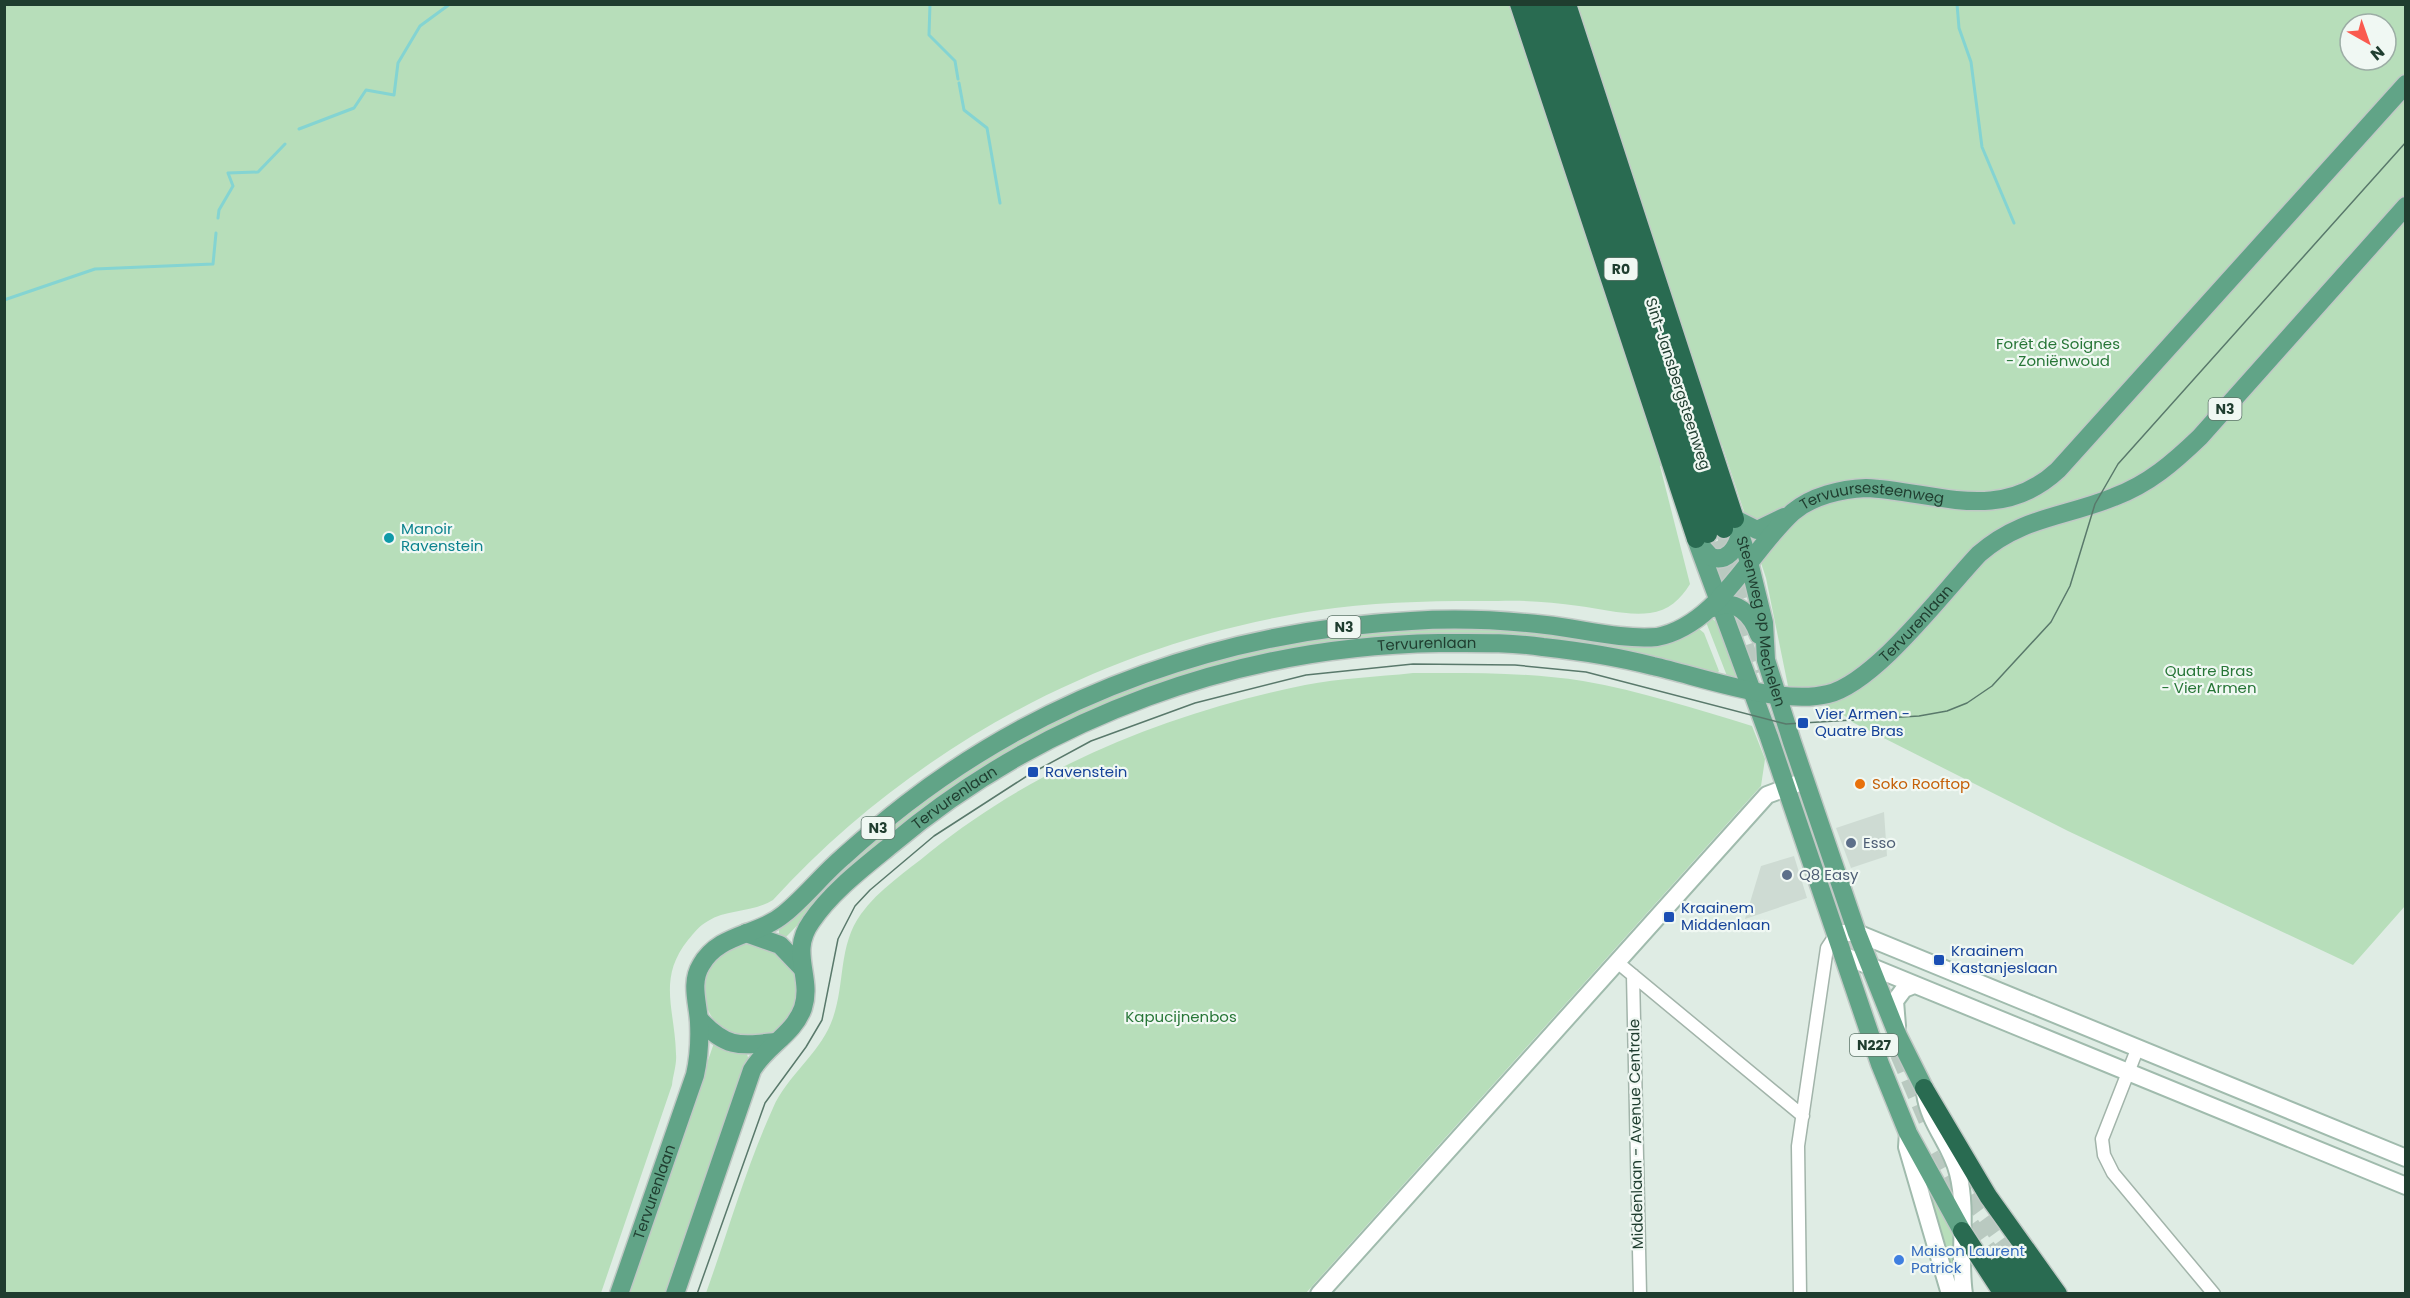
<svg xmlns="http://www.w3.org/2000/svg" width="2410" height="1298" font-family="Poppins,sans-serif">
<rect width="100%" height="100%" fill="#dfece4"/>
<path fill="#cedbd3" d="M1884 812 1887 856 1851 868 1836 828Z
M1794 856 1807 898 1745 919 1761 866Z"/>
<path fill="#b7deba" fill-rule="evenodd" d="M5 5H2405V906L2353 965 2068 831 1854 723 1841 713H1834L1807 689 1788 686 1766 578 1722 445 1660 466 1690 584C1681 599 1668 611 1650 613 1628 616 1602 609 1579 606 1552 602 1526 600 1498 601 1444 601 1389 601 1335 608 1120 636 919 740 773 900 752 913 727 909 708 921 699 926 694 933 688 940 657 979 675 1009 676 1054 677 1064 673 1075 672 1085L601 1293H5ZM2350 24H2386V60H2350Z
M1712 618 1717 623 1737 674 1733 678 1727 676 1706 622Z
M1480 627 1674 641 1698 628 1704 633 1719 671 1715 675 1387 639 1069 723 817 905 786 937 779 935V930L854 855 966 769 1083 705 1224 655 1381 629Z
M1413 673C1470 673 1526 672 1583 681 1640 691 1697 709 1752 726L1765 759 1761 786 1306 1293H706C728 1232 746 1167 773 1108 787 1076 818 1055 831 1023 846 987 837 947 861 914 879 889 906 872 930 852 1038 765 1169 713 1305 685 1340 678 1377 677 1413 673Z
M704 991a47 47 0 1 1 94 0a47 47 0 1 1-94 0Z
M714 1043 747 1054 749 1061 670 1293 627 1294Z
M1927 1185 1954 1229 1957 1290 1926 1186Z"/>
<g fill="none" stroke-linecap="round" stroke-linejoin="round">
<path stroke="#84d4d2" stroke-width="3" d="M930 4 929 35 955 61 958 79
M1957 4 1959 28 1971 62 1982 147 2014 223
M959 83 964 110 987 128 1000 203
M299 129 354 108 366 90 394 95 398 63 420 26 450 4
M218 218 219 210 233 186 228 173 258 172 285 144
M4 300 95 269 213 264 216 233"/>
<path stroke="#b9c9c0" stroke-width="18" stroke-dasharray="18 9" stroke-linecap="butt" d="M1724 529 1752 625
M1711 543 1754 674
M1899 1054 1928 1122
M1930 1155 1965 1217 1999 1265
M1957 1172 1978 1207 2013 1255"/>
<defs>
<path id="street" d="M1617 962 1803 1116
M1633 975 1640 1294
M2138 1047 2102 1139 2104 1155 2113 1173 2214 1294
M1800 1294 1798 1146 1827 948 1837 933"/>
<path id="secondary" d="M1837 933H1857L2406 1158
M1845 956 2406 1186
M1897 1026 1895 1001 1904 989 1914 985
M1925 1093C1929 1124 1951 1144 1958 1173 1968 1213 1958 1254 1964 1294
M1908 1133 1907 1147 1950 1294
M1319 1294 1767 795 1799 783"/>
<g id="primary">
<path id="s1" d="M1735 519 1749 562 1764 623 1766 660 1792 742 1857 933 1898 1036 1924 1088"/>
<path d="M1735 519 1757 530 1784 517"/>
<path d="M1696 539 1769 737 1880 1064 1908 1133 1962 1231"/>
<path d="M1700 545 1711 557C1727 563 1737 548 1740 534"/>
<path d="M1713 608C1736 597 1752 615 1759 635"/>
<path d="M746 933 780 945 802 968"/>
<path d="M699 1019C726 1048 738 1046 776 1042"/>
<path id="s2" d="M619 1294 695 1075C699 1057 700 1041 699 1022 698 1003 690 983 701 965 719 933 758 936 784 914 805 897 822 875 843 857 863 839 884 821 906 804 1051 692 1229 630 1411 621 1456 618 1502 620 1546 625 1582 629 1621 640 1657 637 1718 625 1749 552 1793 512 1812 496 1841 489 1866 488 1935 491 1999 525 2058 470L2406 84"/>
<path id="s3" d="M675 1294 752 1070C766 1046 794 1034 803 1008 813 977 789 953 811 922 831 892 864 867 891 845 1044 716 1240 646 1439 643 1474 643 1509 642 1543 647 1580 651 1618 657 1653 666 1702 677 1780 706 1828 694 1876 682 1943 592 1979 554 2021 517 2065 517 2114 497 2149 484 2174 462 2200 437L2406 206"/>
</g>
<path id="highway" d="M1519 4 1696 539
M1534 4 1708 534
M1551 4 1724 529
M1567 4 1735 519
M1924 1088 1988 1196 2058 1294
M1962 1231 2003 1294
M2013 1255 2041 1294
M1999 1265 2020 1294"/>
</defs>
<use href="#street" stroke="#a2b4aa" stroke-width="15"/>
<use href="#secondary" stroke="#a0bbad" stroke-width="20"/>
<use href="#primary" stroke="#c0c9c5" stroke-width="21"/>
<use href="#highway" stroke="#c0c9c5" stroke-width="21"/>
<use href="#street" stroke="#fff" stroke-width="12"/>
<use href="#secondary" stroke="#fff" stroke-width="16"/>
<use href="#primary" stroke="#61a487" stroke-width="18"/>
<use href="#highway" stroke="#296b51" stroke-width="18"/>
<path stroke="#59796b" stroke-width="1.5" d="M697 1294 765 1103 806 1047 822 1020 838 939 855 906 870 890 934 836 1030 774 1091 741 1195 703 1306 675 1413 664 1515 665 1586 672 1786 724 1919 716 1947 711 1967 703 1992 686 2051 622 2070 586 2095 504 2118 464 2406 142"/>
</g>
<circle fill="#0f9aa8" stroke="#f0f8f3" stroke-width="2" cx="389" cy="538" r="6"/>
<g fill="#1a4fb4" stroke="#f0f8f3" stroke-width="2">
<rect x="1797" y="717" width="12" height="12" rx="3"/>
<rect x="1027" y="766" width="12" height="12" rx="3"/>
<rect x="1663" y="911" width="12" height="12" rx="3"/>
<rect x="1933" y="954" width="12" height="12" rx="3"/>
</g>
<circle fill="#e8710a" stroke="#f0f8f3" stroke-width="2" cx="1860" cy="784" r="6"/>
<g fill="#5c6f8a" stroke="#f0f8f3" stroke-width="2">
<circle cx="1851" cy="843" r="6"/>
<circle cx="1787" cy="875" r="6"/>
</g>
<circle fill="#3f7fe0" stroke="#f0f8f3" stroke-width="2" cx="1899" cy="1260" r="6"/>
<g text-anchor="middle" stroke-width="4.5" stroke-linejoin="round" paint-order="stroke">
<g fill="#f0f8f3" stroke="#5e756a" stroke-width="1.5">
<rect x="1604.5" y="258" width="33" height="22" rx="4.5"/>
<rect x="2208.5" y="398" width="33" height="22" rx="4.5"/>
<rect x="1327.5" y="616" width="33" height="22" rx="4.5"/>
<rect x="861.5" y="817" width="33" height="22" rx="4.5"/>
<rect x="1850" y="1034" width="48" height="22" rx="4.5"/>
</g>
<g font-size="14" font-weight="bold" fill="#1f3d2f">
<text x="1621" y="274">R0</text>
<text x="2225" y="414">N3</text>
<text x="1344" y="632">N3</text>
<text x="878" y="833">N3</text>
<text x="1874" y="1050">N227</text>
</g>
<g font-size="15" fill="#277637" stroke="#f0f8f3">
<text x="2058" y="349">Forêt de Soignes<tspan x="2058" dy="17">- Zoniënwoud</tspan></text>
<text x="2209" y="676">Quatre Bras<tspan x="2209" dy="17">- Vier Armen</tspan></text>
<text x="1181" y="1022">Kapucijnenbos</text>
</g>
<g font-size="15" fill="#1f3d2f" stroke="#f0f8f3">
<text transform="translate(1678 384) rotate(72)" y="5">Sint-Jansbergsteenweg</text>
<text dy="5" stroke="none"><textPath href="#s2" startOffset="1671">Tervuursesteenweg</textPath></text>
<text dy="5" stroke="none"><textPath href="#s1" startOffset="106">Steenweg op Mechelen</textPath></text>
<text dy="5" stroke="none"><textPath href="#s3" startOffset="1622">Tervurenlaan</textPath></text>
<text dy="5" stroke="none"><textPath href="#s3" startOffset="1101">Tervurenlaan</textPath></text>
<text dy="5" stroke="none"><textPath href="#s3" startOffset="597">Tervurenlaan</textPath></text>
<text transform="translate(1636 1134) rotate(-91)" y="5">Middenlaan - Avenue Centrale</text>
<text dy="5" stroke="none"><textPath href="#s2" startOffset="108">Tervurenlaan</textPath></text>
</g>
<g font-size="15" fill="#0d838f" stroke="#f0f8f3" text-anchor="start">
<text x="401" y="534">Manoir<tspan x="401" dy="17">Ravenstein</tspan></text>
</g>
<g font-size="15" fill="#164399" stroke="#f0f8f3" text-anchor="start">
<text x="1815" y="719">Vier Armen -<tspan x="1815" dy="17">Quatre Bras</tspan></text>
<text x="1045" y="777">Ravenstein</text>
<text x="1681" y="913">Kraainem<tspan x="1681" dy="17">Middenlaan</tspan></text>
<text x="1951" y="956">Kraainem<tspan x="1951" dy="17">Kastanjeslaan</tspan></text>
</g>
<g font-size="15" fill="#c56008" stroke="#f0f8f3" text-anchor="start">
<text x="1872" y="789">Soko Rooftop</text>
</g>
<g font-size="15" fill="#4e5e75" stroke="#f0f8f3" text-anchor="start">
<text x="1863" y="848">Esso</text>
<text x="1799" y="880">Q8 Easy</text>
</g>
<g font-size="15" fill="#366cbe" stroke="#f0f8f3" text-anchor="start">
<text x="1911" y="1256">Maison Laurent<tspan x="1911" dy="17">Patrick</tspan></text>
</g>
</g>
<rect width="2410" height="1298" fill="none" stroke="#1f3d2f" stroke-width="12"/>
<g transform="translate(2368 42) rotate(140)"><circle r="28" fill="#f0f8f3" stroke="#9cada5" stroke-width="1.5"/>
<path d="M0-4.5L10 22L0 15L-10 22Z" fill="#fa5a4f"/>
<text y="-9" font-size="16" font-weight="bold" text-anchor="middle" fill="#1f3d2f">N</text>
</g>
</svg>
